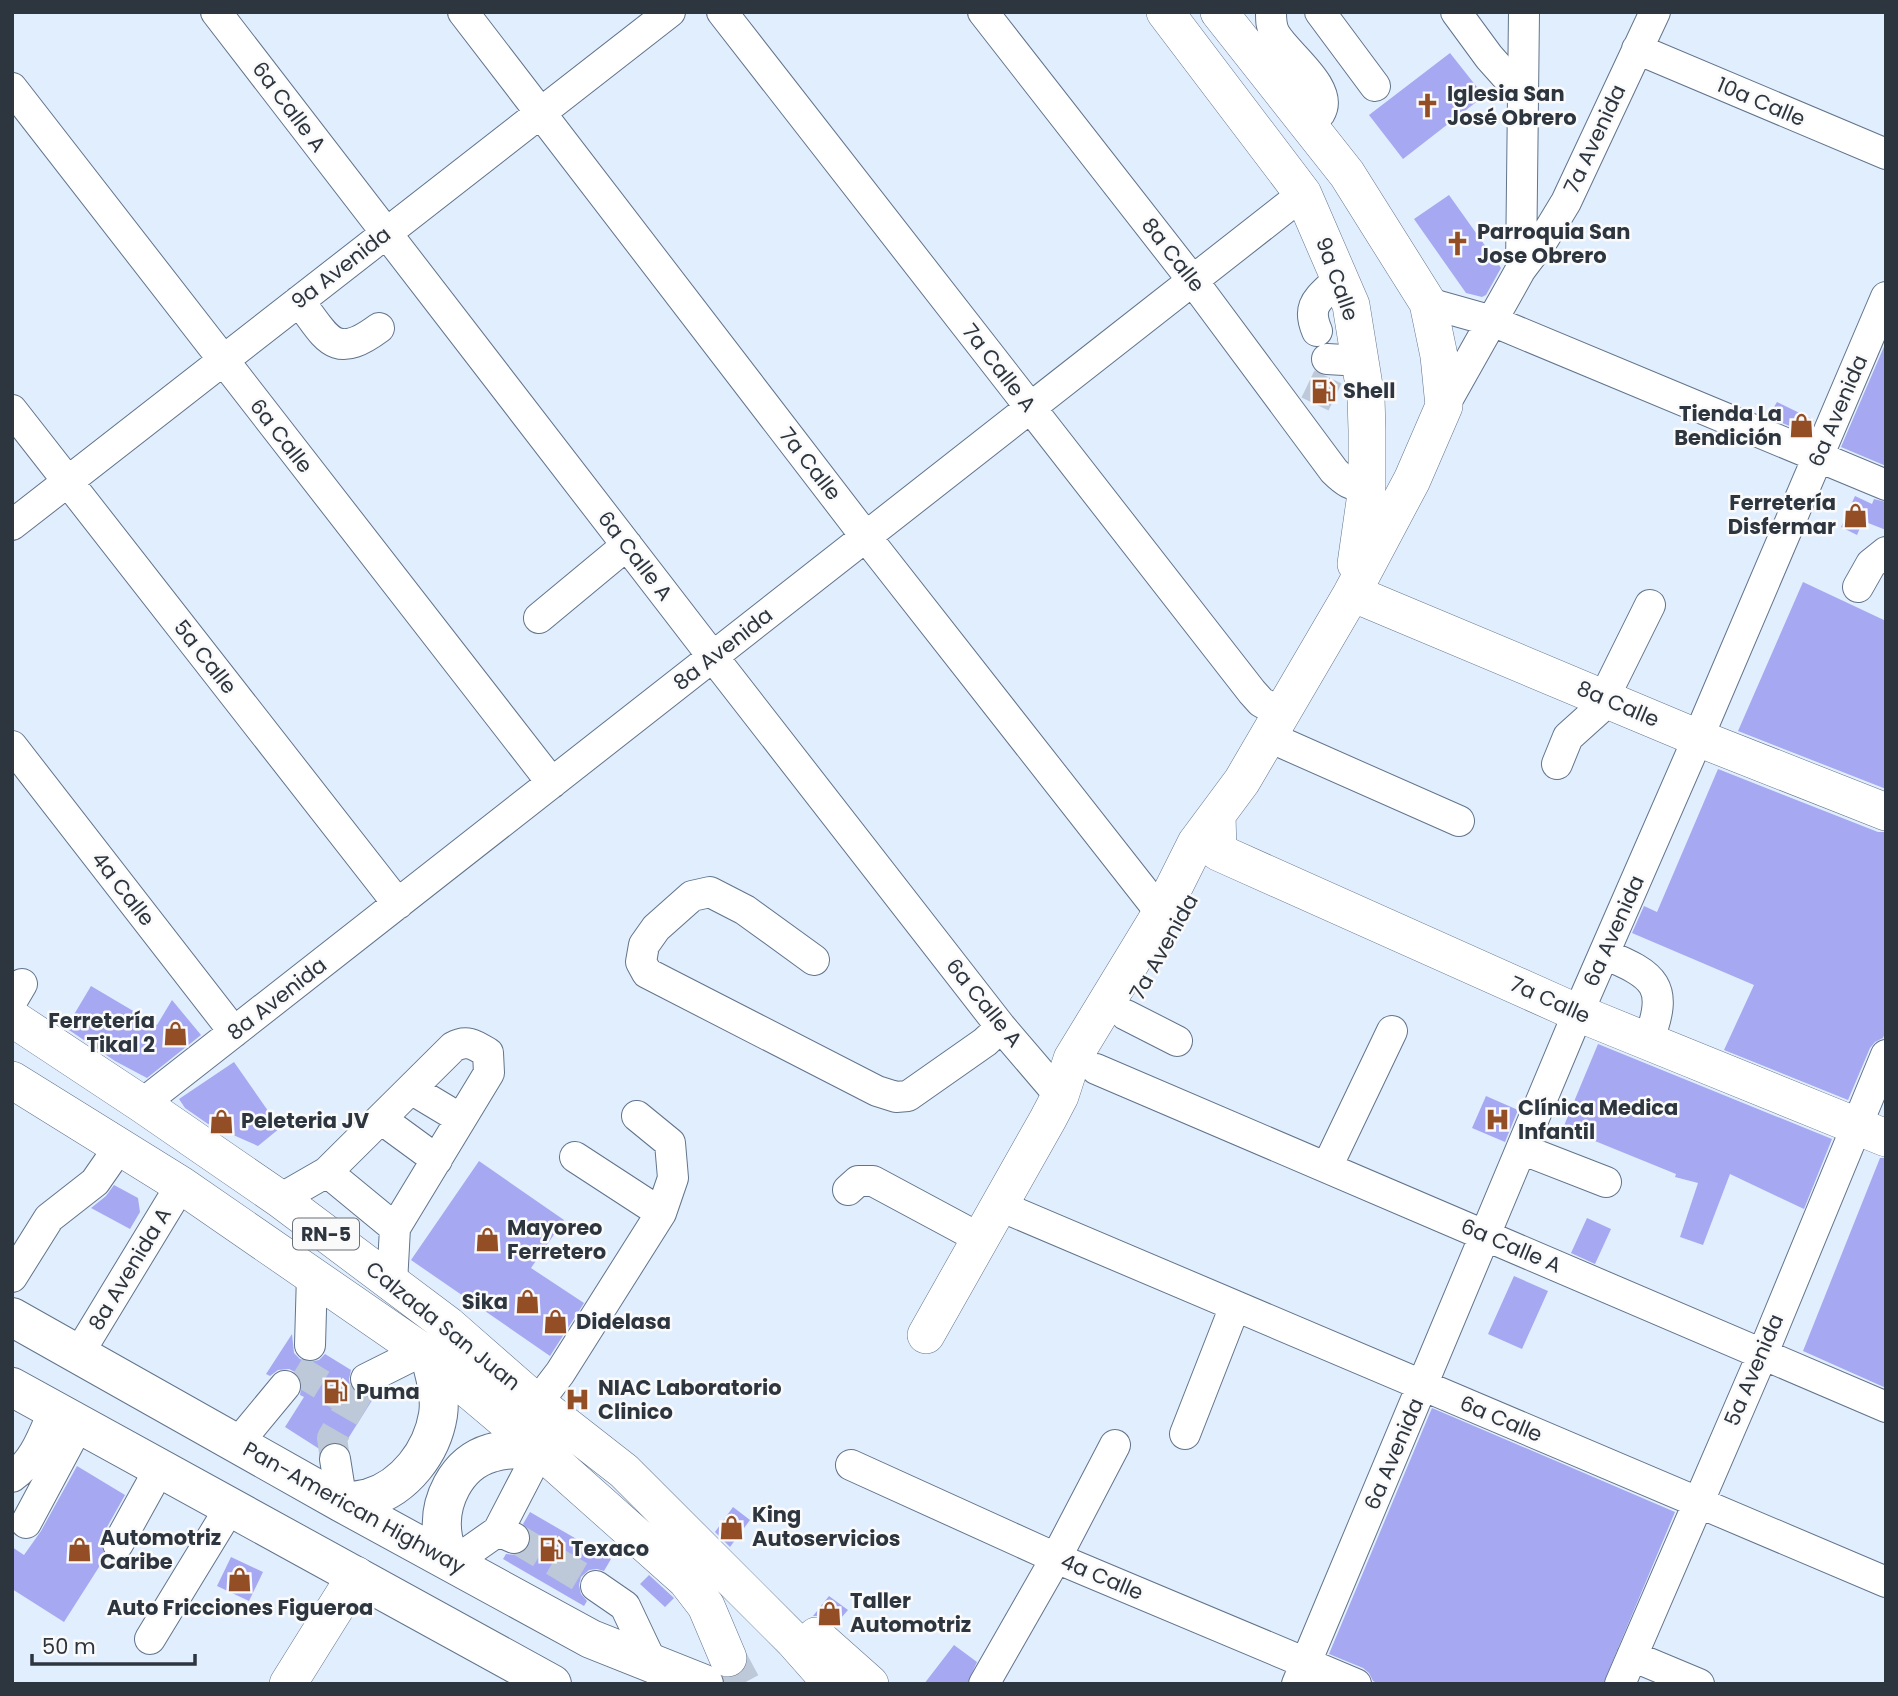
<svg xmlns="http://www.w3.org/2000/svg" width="1898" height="1696" font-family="Poppins,sans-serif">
<rect width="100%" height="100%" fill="#e1eefe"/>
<path fill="#a7a8f2" d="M1450 53 1484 96 1403 159 1369 115Z
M1449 195 1501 268 1486 295 1482 297 1466 293 1414 219Z
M1886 342V466L1841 447Z
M1777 402 1814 420 1809 434 1768 417Z
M1855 496 1872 504 1874 499 1886 502V530L1863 521 1857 535 1841 527Z
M1803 582 1886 621V789L1738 731Z
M1718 769 1878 832H1886V1031L1883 1038 1875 1042 1870 1048 1848 1100 1724 1050 1754 985 1632 933 1644 906 1657 912Z
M91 986 157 1025 172 1000 201 1035 147 1078 115 1061 66 1028Z
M1598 1044 1832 1139 1804 1209 1730 1174 1703 1245 1680 1237 1698 1183 1675 1177 1676 1174 1563 1128Z
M234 1062 280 1128 258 1146 208 1124 185 1108 179 1099Z
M1486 1096 1518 1110 1505 1142 1472 1128Z
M1880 1158H1886V1388L1803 1351Z
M479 1161 564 1220 531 1268 584 1303 550 1356 411 1260Z
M114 1185 138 1198 140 1212 130 1229 91 1208 106 1196Z
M1587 1218 1611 1229 1595 1264 1571 1253Z
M1514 1276 1548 1291 1522 1349 1488 1334Z
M292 1334 294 1353 300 1359 310 1362 319 1360 325 1354 351 1370 349 1379 350 1386 356 1393 366 1396 376 1394 344 1445 332 1442 321 1450 285 1427 304 1397 300 1395 302 1381 297 1373 289 1369 278 1370 270 1376 266 1374Z
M1432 1408 1675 1512 1603 1684H1379L1373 1681 1369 1673 1363 1668 1329 1654Z
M77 1466 125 1495 102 1536 101 1545 106 1556 64 1622 12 1589V1547L24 1555 41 1531Z
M733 1507 750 1520 730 1547 715 1532Z
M530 1512 611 1559 604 1571 597 1569 589 1570 581 1577 579 1585 581 1594 587 1601 584 1606 503 1559 506 1554 517 1555 525 1552 530 1546 531 1535 523 1524Z
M231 1557 263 1572 249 1601 217 1586Z
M649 1575 674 1598 665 1607 640 1584Z
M829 1596 848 1610 835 1625 821 1616H813Z
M954 1645 977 1662 967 1684H924Z"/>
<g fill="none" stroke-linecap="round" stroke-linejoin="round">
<path stroke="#bdc9d8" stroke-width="30" stroke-dasharray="30 15" stroke-linecap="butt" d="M1315 404 1328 377
M296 1369 352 1403
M335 1459 332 1438 366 1379
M515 1538 596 1586"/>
<path stroke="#bdc9d8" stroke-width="37" stroke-dasharray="37 18" stroke-linecap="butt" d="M728 1658 742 1684"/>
<defs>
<path id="minor" d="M216 12 713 657 1001 1027 1060 1096
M463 12 866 537 1161 913
M722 12 1252 692 1261 702 1283 714
M983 12 1193 281 1334 471C1345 482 1351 486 1367 487
M1271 12C1271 20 1271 27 1275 34 1286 54 1335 88 1320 113 1317 117 1312 121 1308 125
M1320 12 1375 86
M1456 12 1489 57 1522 94
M1637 49 1886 154
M12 88 552 783
M1521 269 1524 12
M299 301C327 337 333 362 379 328
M1428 303 1492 321 1886 485
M1317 331C1305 303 1321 298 1339 278
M1327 359 1361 361
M1444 406 1521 269 1543 240 1566 202 1655 12
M12 410 398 904
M12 525 670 12
M1858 587 1871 564 1886 552
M539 618 627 545
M1269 737 1459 821
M12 746 234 1032
M1557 764 1568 737 1598 710 1650 605
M1604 954C1655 975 1670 986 1648 1041
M814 960 745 910 710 892 692 896 656 928 644 945 641 962 647 973 877 1091 896 1097 908 1096 985 1042 1001 1027
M12 1001 22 984
M1126 1015 1177 1041
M1096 1069 1886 1407
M411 1089 461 1119
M142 1104 1303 194
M381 1119 437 1160
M1521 1149 1606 1182
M575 1157 661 1213
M1327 1167 1392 1031
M327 1172 395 1228
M848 1190 858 1181H873L981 1239
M280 1199 327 1172 453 1047C467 1039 475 1045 488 1053L489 1073 395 1228 392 1283
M1000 1206 1886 1582
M12 1277 49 1218 95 1182 120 1146
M310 1345 312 1275
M79 1353 181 1185
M366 1379 422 1351
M537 1403 560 1373 661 1213 673 1178 670 1143 637 1116
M1185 1434 1235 1306
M237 1444 285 1386
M335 1459 342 1503
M851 1465 1056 1558 1356 1684
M12 1477C35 1461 43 1435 54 1410
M26 1523 79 1424
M498 1531 540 1450
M118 1544 160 1468
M454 1562 498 1531 514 1538
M596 1586 625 1606 652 1663
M150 1639 231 1506
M1632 1656 1699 1684
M984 1684 1056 1558 1115 1445
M1297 1684 1578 1013 1698 738 1886 297
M1620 1684 1763 1353 1886 1055"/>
<path id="major" d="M1165 12 1303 194 1351 305 1366 398 1367 430V487L1356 564
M1352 593 1698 738 1886 812
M1217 815 1218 852 1578 1013 1886 1138
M12 1018 142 1104 280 1199 448 1325 537 1403 624 1471 793 1640 832 1684
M12 1080 181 1185 430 1357 540 1450 686 1580 706 1606 728 1658
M926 1335 1048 1119 1060 1096 1072 1059 1161 913 1196 843 1242 781 1352 593 1412 480 1444 406 1439 356 1428 303 1347 174 1219 12
M816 1636 870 1684
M288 1684 356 1575"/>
<path id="highway" d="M12 1317 342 1503 591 1639 704 1684
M12 1387 552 1684
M342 1503C351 1501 360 1500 369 1498 405 1487 432 1452 438 1415 441 1396 435 1376 430 1357
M454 1562C450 1554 444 1545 443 1537 437 1503 456 1463 491 1453 507 1448 523 1449 540 1450"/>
</defs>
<use href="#minor" stroke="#61748b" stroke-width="32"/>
<use href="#major" stroke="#61748b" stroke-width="38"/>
<use href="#highway" stroke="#61748b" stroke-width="40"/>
<use href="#minor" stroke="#fff" stroke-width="30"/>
<use href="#major" stroke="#fff" stroke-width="37"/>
<use href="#highway" stroke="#fff" stroke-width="38"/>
</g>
<defs>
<symbol id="church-bare" viewBox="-9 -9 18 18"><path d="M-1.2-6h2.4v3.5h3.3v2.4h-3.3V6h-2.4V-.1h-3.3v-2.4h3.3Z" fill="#944e26" stroke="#fafafa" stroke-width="2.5" paint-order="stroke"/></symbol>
<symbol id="fuel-bare" viewBox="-9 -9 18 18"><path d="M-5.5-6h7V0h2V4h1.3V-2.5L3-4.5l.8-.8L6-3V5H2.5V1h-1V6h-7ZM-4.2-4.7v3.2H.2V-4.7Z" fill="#944e26" stroke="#fafafa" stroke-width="2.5" paint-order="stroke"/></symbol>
<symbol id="shop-bare" viewBox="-9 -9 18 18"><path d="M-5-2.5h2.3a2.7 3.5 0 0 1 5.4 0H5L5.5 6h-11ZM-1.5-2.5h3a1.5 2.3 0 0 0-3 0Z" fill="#944e26" stroke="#fafafa" stroke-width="2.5" paint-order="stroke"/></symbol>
<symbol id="hospital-bare" viewBox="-9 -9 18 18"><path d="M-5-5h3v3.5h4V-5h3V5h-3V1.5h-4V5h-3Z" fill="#944e26" stroke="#fafafa" stroke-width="2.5" paint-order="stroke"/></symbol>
</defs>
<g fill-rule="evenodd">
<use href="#church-bare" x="1410" y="88" width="35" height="35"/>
<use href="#church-bare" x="1440" y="226" width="35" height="35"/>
<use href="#fuel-bare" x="1306" y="374" width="35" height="35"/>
<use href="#shop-bare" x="1784" y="408" width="35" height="35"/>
<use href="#shop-bare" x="1838" y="498" width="35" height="35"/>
<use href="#shop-bare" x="158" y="1016" width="35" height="35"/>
<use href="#hospital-bare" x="1480" y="1102" width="35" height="35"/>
<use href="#shop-bare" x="204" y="1104" width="35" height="35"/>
<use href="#shop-bare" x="470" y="1222" width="35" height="35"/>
<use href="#shop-bare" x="510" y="1284" width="35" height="35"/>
<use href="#shop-bare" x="538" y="1304" width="35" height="35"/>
<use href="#fuel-bare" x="318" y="1374" width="35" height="35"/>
<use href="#hospital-bare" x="560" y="1382" width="35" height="35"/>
<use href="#shop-bare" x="714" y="1510" width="35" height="35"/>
<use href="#fuel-bare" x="534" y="1532" width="35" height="35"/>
<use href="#shop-bare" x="62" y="1532" width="35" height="35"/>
<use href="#shop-bare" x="222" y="1562" width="35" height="35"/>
<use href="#shop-bare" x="812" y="1596" width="35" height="35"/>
</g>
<g text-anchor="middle" stroke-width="5" stroke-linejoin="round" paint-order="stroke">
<rect fill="#fafafa" stroke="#6a7077" stroke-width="2" x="293" y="1218.5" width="66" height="31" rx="5"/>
<g font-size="19" font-weight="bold" fill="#2d353f">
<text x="326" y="1241">RN-5</text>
</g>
<g font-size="21" font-weight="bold" fill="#2d353f" stroke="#fafafa" text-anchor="start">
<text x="1447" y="101">Iglesia San<tspan x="1447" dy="24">José Obrero</tspan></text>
<text x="1477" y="239">Parroquia San<tspan x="1477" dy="24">Jose Obrero</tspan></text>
<text x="1343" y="398">Shell</text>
<text x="1782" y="421" text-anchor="end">Tienda La<tspan x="1782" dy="24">Bendición</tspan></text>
<text x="1836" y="510" text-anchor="end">Ferretería<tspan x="1836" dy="24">Disfermar</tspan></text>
<text x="155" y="1028" text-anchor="end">Ferretería<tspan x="155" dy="24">Tikal 2</tspan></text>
<text x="1518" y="1115">Clínica Medica<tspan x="1518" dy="24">Infantil</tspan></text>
<text x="241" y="1128">Peleteria JV</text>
<text x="507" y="1235">Mayoreo<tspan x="507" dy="24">Ferretero</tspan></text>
<text x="508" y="1309" text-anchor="end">Sika</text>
<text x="576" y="1329">Didelasa</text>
<text x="598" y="1395">NIAC Laboratorio<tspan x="598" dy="24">Clinico</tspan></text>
<text x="356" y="1399">Puma</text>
<text x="752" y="1522">King<tspan x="752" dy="24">Autoservicios</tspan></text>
<text x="100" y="1545">Automotriz<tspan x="100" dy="24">Caribe</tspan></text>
<text x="571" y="1556">Texaco</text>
<text x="850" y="1608">Taller<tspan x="850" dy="24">Automotriz</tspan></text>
<text x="240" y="1615" text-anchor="middle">Auto Fricciones Figueroa</text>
</g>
<g font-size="21" fill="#2d353f" stroke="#fafafa">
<text transform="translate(1761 102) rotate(23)" y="7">10a Calle</text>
<text transform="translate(289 107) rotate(53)" y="7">6a Calle A</text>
<text transform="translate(1595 139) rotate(-65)" y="7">7a Avenida</text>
<text transform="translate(1173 255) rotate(52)" y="7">8a Calle</text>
<text transform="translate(341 268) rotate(-38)" y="7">9a Avenida</text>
<text transform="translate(1337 279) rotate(70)" y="7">9a Calle</text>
<text transform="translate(999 368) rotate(52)" y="7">7a Calle A</text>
<text transform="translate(1838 411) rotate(-67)" y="7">6a Avenida</text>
<text transform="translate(281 436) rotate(52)" y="7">6a Calle</text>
<text transform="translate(810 464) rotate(52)" y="7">7a Calle</text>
<text transform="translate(635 556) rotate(52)" y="7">6a Calle A</text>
<text transform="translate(723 649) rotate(-38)" y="7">8a Avenida</text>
<text transform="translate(205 657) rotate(52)" y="7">5a Calle</text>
<text transform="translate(1618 704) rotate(23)" y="7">8a Calle</text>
<text transform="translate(123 889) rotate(52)" y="7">4a Calle</text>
<text transform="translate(1614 931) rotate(-66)" y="7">6a Avenida</text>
<text transform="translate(1164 947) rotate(-61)" y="7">7a Avenida</text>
<text transform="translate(277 999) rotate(-38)" y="7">8a Avenida</text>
<text transform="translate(1550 1000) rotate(24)" y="7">7a Calle</text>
<text transform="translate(984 1003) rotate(51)" y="7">6a Calle A</text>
<text transform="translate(1511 1246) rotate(23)" y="7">6a Calle A</text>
<text transform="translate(130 1269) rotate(-59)" y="7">8a Avenida A</text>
<text transform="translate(443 1326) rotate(39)" y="7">Calzada San Juan</text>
<text transform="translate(1754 1370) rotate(-67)" y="7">5a Avenida</text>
<text transform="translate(1501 1419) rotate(23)" y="7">6a Calle</text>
<text transform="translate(1394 1454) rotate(-67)" y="7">6a Avenida</text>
<text transform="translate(354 1508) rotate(29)" y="7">Pan-American Highway</text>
<text transform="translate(1102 1577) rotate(23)" y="7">4a Calle</text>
</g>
</g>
<rect width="1898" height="1696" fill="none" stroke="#2d353f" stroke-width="28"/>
<path d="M32 1654v10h163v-10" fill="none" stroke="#2d353f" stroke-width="3.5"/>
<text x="42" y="1654" font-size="21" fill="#2d353f" stroke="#fafafa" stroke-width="5" paint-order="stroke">50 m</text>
</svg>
